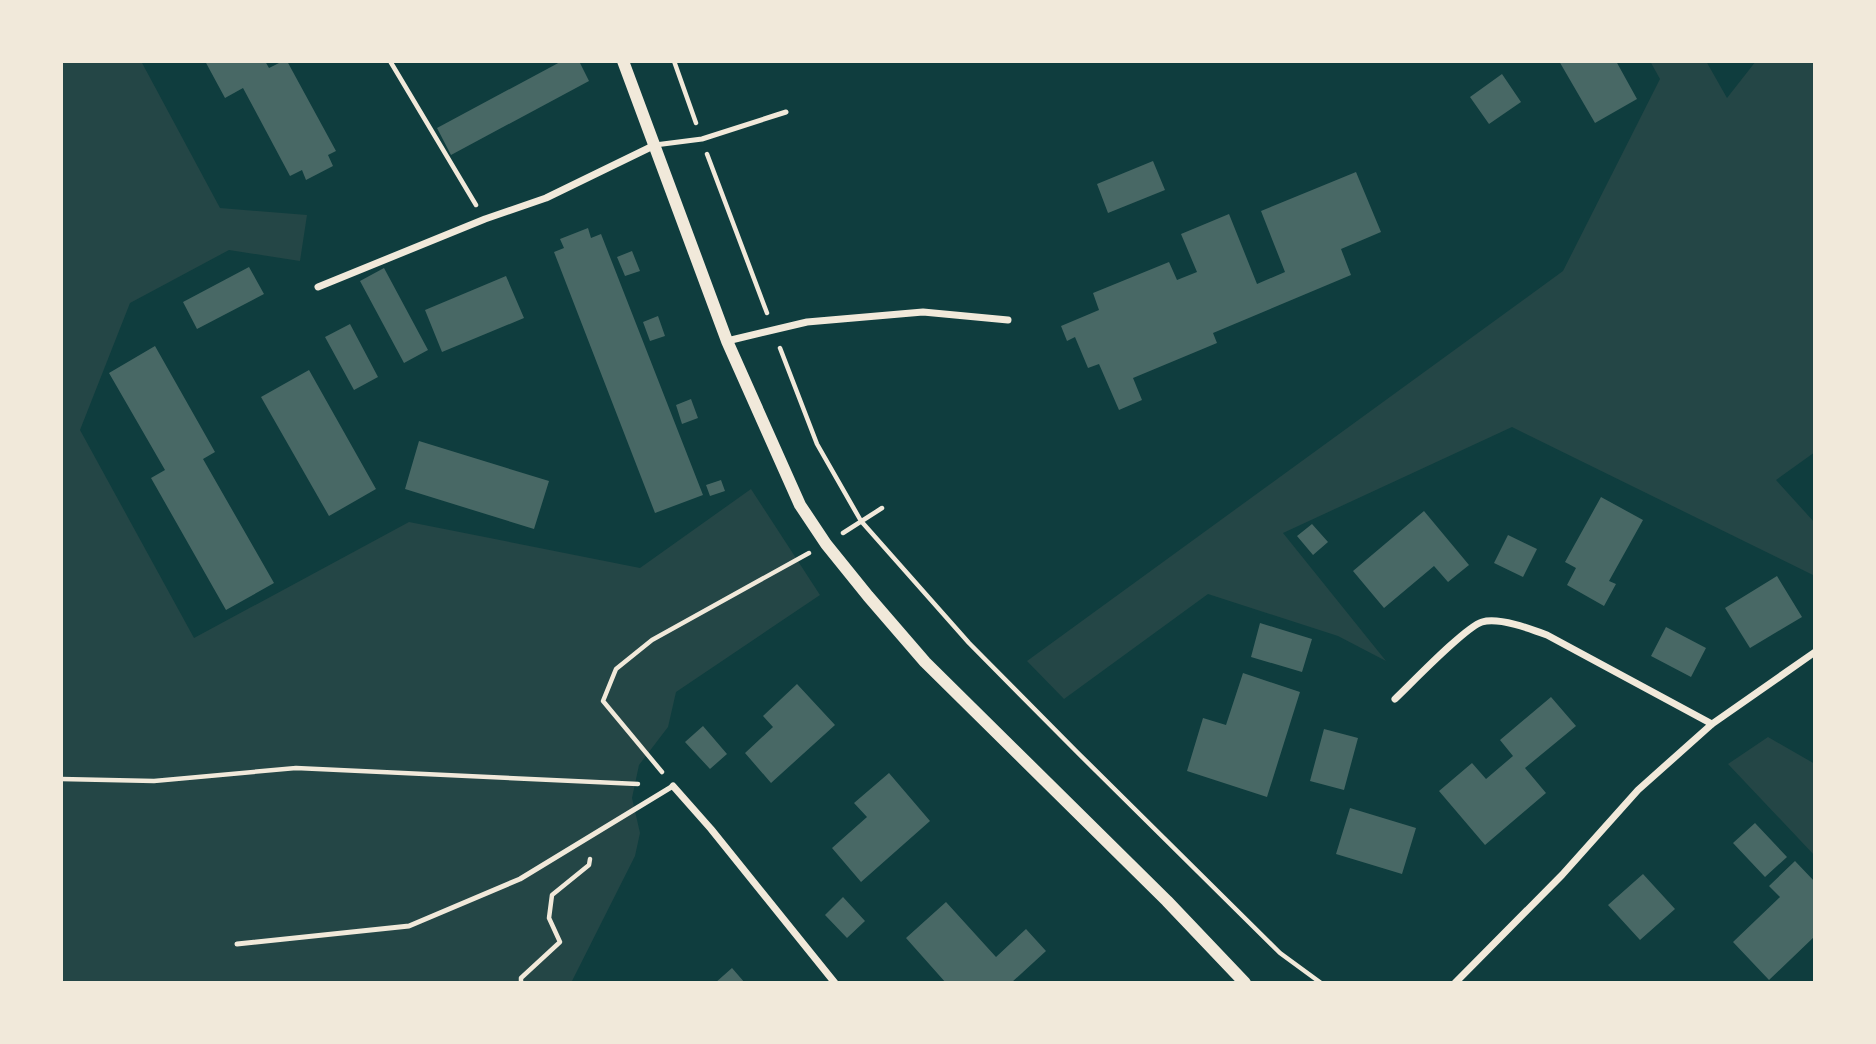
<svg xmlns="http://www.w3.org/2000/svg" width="1876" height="1044" font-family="Mulish,sans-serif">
<rect width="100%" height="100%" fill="#0f3d3e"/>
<path fill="#244646" d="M61 61H141L220 208 307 215 300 261 229 250 130 303 80 430 194 638 409 522 640 568 751 489 820 595 676 692 668 727 639 765 632 798 640 833 635 856 571 983H61Z
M1650 61H1706L1727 98 1756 61H1815V452L1776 480 1815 523V576L1512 427 1283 533 1386 661 1338 636 1208 594 1064 699 1027 661 1563 271 1660 79Z
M1768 737 1815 764V856L1728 764Z"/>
<path fill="#486865" d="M205 61H265L269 68 283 61H287L336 151 328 155 333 166 306 180 302 170 290 176 243 88 225 98Z
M562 61H579L589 81 451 155 437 128Z
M1559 61H1616L1637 99 1595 123Z
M1502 74 1521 102 1489 124 1470 97Z
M1153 161 1165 190 1108 213 1097 184Z
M1356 172 1381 232 1341 249 1351 275 1213 333 1217 343 1133 378 1142 400 1119 410 1099 364 1088 368 1075 337 1067 341 1061 326 1099 310 1093 293 1169 262 1177 280 1197 272 1181 234 1229 214 1257 284 1285 272 1261 211Z
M588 228 591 238 601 234 703 495 655 513 554 252 564 248 560 239Z
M632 251 640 271 625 276 617 257Z
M249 267 264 294 197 329 183 302Z
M384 268 428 350 404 363 360 281Z
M506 276 524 318 442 352 425 310Z
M658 316 665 336 650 341 643 322Z
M350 324 378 377 354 390 325 337Z
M155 346 215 452 203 459 274 583 226 610 151 478 165 470 109 373Z
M309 370 376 489 329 516 261 397Z
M691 399 698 418 682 424 676 405Z
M419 441 549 481 534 529 405 489Z
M721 480 725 491 710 496 706 485Z
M1601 497 1643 520 1609 581 1616 584 1604 606 1567 585 1576 568 1565 562Z
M1424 511 1469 565 1448 582 1434 566 1384 608 1353 571Z
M1312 524 1328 542 1313 555 1297 536Z
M1508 535 1537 549 1523 577 1494 563Z
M1777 576 1802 617 1750 648 1725 608Z
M1260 623 1312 639 1302 672 1251 657Z
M1666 627 1706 648 1691 677 1651 656Z
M1243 673 1300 692 1267 797 1187 771 1203 718 1226 725Z
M797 684 835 725 771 783 745 753 773 727 763 716Z
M1551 697 1576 726 1525 768 1546 793 1485 845 1439 791 1472 763 1486 779 1513 756 1500 740Z
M703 726 727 754 710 769 685 742Z
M1324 729 1358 738 1344 790 1310 781Z
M889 773 930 821 861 882 832 848 867 817 854 803Z
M1350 808 1416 828 1402 874 1336 854Z
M1755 823 1787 857 1765 877 1733 843Z
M1795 861 1815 882V936L1769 980 1733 942 1780 897 1769 886Z
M1643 874 1675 909 1640 940 1608 905Z
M843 897 865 921 847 938 825 915Z
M946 902 996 957 1026 929 1046 951 1011 983H946L906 938Z
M732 968 745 983H715Z"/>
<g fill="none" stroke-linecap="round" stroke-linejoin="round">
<path stroke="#f1e9da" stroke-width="4.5" d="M390 61 476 205
M674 61 696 123
M707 154 767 313
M780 348 817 444 861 521 969 643 1077 752 1280 953 1321 983
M843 533 882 508
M662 772 603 701 616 669 652 640 809 553
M61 779 154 781 296 768 638 784
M521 983V978L560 942 549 918 552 895 589 865 590 859"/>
<path stroke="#f1e9da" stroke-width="5" d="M655 145 702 139 786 112
M237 944 409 926 520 879 673 786"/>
<path stroke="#f1e9da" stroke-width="7" d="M318 287 485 219 546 198 655 145
M727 341 807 322 923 312 1008 320
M1395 699C1411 684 1465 627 1482 622 1499 617 1531 629 1547 635L1712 724
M673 786 711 829 835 983
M1455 983 1562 875 1638 790 1712 724 1815 652"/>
<path stroke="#f1e9da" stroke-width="12" d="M623 61 727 341 800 505 826 544 868 596 925 662 1167 901 1245 983"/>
</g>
<rect width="1876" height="1044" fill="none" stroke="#f1e9da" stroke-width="126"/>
</svg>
